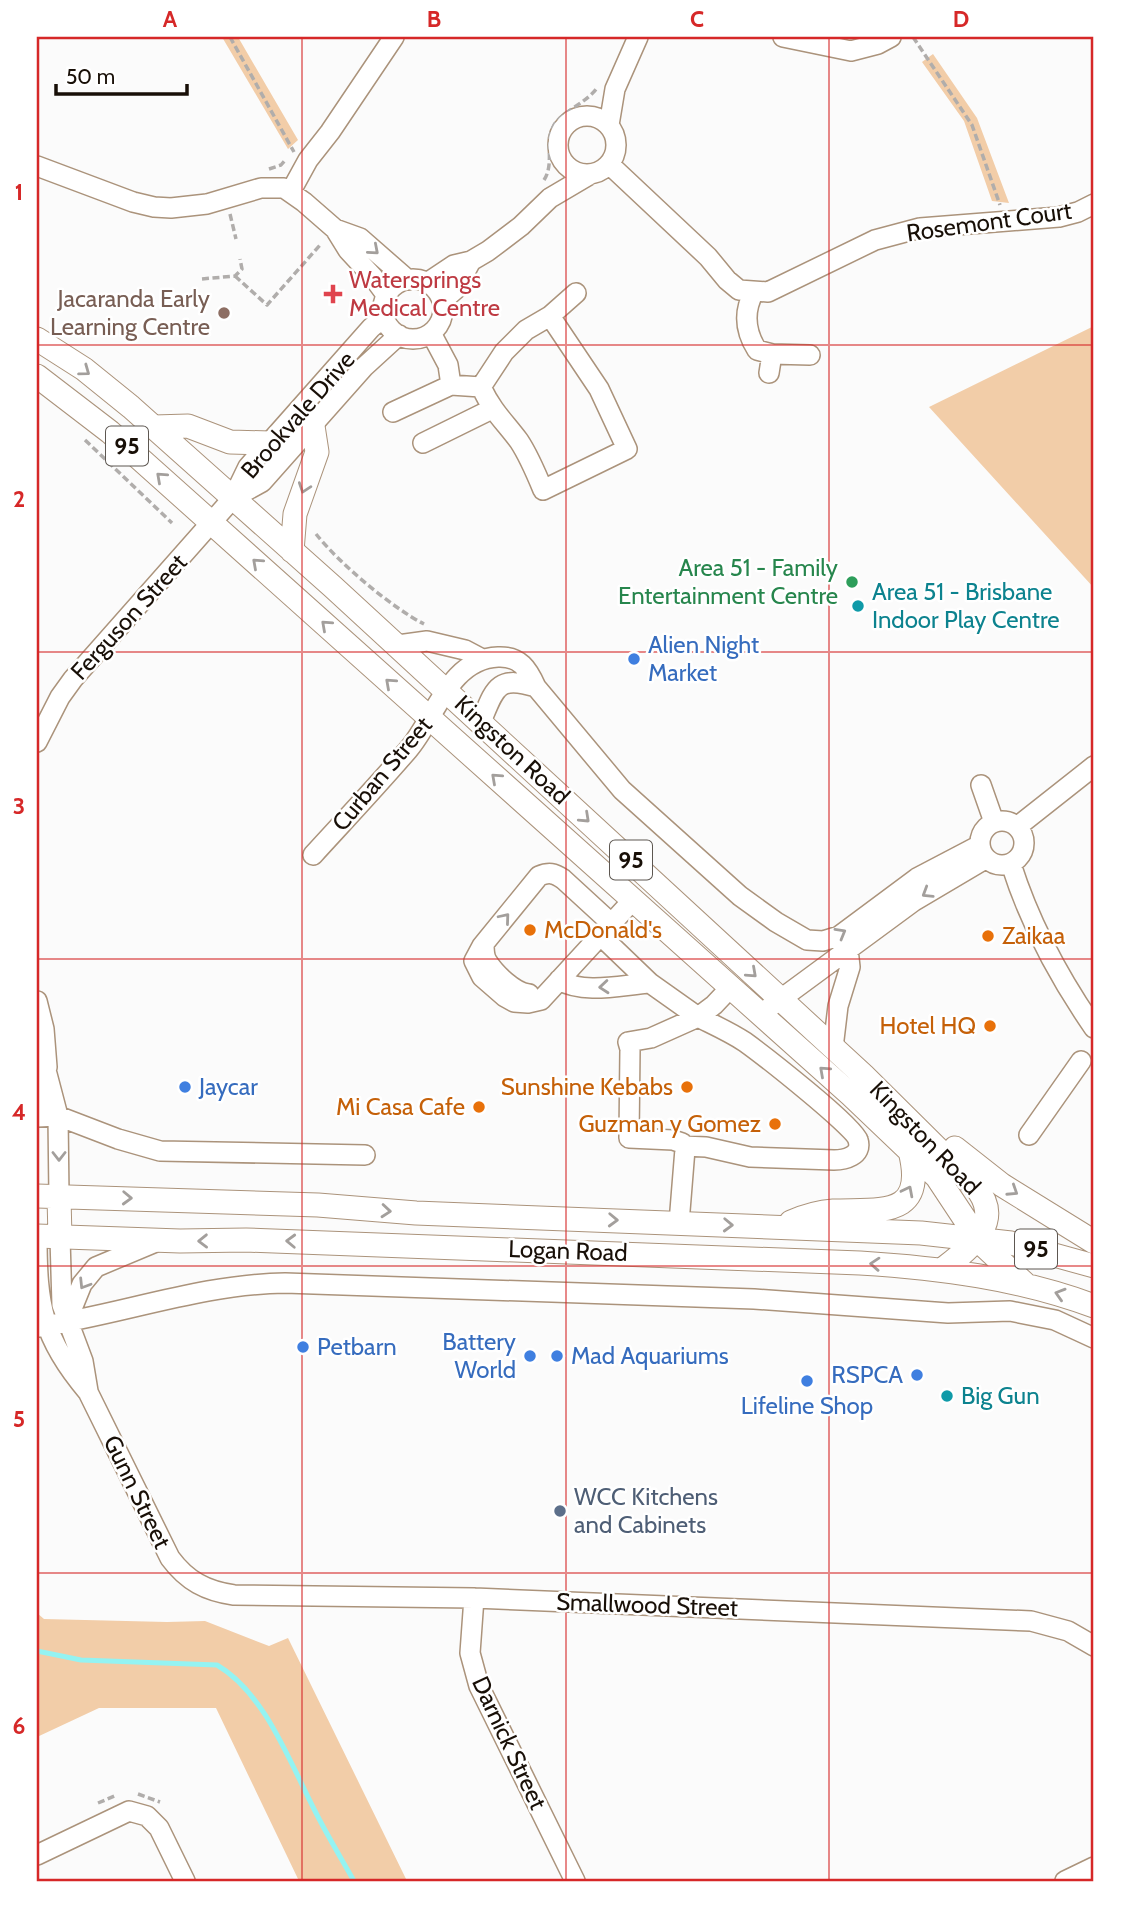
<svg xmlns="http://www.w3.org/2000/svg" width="1131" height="1918" font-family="Cabin,sans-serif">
<rect width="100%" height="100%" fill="#fbfbfb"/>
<path fill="#f2cda8" d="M222 37H238L298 140 288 149Z
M933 54 977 118 1009 203 992 201 964 121 922 62Z
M1094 326V588L929 407Z
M37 1613 44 1619 167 1622 205 1621 269 1646 288 1638 407 1881H299L216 1708H99L37 1737Z"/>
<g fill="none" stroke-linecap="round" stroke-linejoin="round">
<path stroke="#94f3f2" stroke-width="5" d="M37 1651 81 1660 217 1665C265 1693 290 1763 315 1811 327 1835 341 1858 354 1881"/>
<defs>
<path id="minor" d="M783 37 851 51 878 44 891 37
M558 145a29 29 0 1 1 58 0a29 29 0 1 1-58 0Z
M609 125 615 89 638 37
M609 164 708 257 727 280 739 290 768 292 875 240 920 228 1059 217 1078 212 1094 204
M37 166 133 202 154 207 171 208 207 204 261 188H284L304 202 335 229 348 250 373 277 387 296
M291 191 308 160 330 132 394 37
M335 229 360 238 408 280
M383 309a30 30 0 1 1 60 0a30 30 0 1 1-60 0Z
M427 283 454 265 471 261 488 251 521 226 550 198 589 175
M754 292C743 312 745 331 757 350L772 354 810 355
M442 301 456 289 471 261
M769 373 772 354
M451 385 481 387 504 352 526 330 550 316 576 293
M481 387C493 412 504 421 519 441 529 456 536 473 543 490L627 449 599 389 550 316
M393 412 451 385 448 365 431 333
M423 443 492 409
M233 498 262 482 364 367 399 335
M398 645 427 641 465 650 482 659
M481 722C495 688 497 675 536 687
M37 742 60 697 73 679 233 498 248 467 371 328 385 316
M981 785 994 822
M980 843a22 22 0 1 1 44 0a22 22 0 1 1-44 0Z
M1018 826 1094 766
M313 855C345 820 377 786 408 750 435 719 449 659 498 657 520 656 528 669 536 687L622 790 740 896 776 922 807 940 823 941 839 936 917 878 980 845
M1011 864C1030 924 1058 976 1094 1028
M612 924 563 879C554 873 549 872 539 876L482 946 474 961 482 977 505 997 514 1002 528 1003 541 1000 633 900
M601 936 650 983 698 1017 714 1005 731 987
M484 944C484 950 484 956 487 961 495 974 515 993 529 994
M559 980C585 995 621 985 650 983
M37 1001 44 1029 47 1067 37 1108
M770 1007 914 901 985 859
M833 1048 838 1006 850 967 848 949
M47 1074 58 1116 59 1197
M37 1117 58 1116 118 1139 160 1151 365 1155
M1029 1135 1081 1061
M679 1223 685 1149 682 1143 673 1140 629 1138 630 1049 628 1042 651 1038 698 1017C714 1025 730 1032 745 1042 763 1055 854 1126 858 1140 863 1156 844 1160 834 1160L750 1157 706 1147 683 1146
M37 1236C37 1305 42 1338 88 1392L170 1558C187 1581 206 1591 234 1595L474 1598 1031 1621 1068 1631 1094 1646
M60 1238 62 1305 83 1361 88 1391
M67 1321 82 1284 96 1267 158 1241
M37 1327C120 1315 201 1284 285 1283L754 1299 948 1313 1010 1311 1055 1320 1094 1338
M474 1598 470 1653 479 1686 575 1881
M37 1855 129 1811 147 1816 159 1828 185 1881
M1065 1881 1094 1867"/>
<path id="major" d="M37 339 84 369 131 407 333 587 863 1075 975 1186C1005 1222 971 1247 943 1269
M37 376 110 432 851 1095 937 1177 980 1242 1025 1284
M154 427 188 426 230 442 270 443
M292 551 295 514 317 452 313 426
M955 1148 1002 1185 1094 1242
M37 1196 318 1205 416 1213 921 1233 1011 1243 1094 1266
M59 1197 60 1238
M791 1222C805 1216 818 1212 833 1211 880 1209 927 1219 910 1151
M37 1236 180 1241 246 1240 860 1263C940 1268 1019 1278 1094 1306"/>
</defs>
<use href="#minor" stroke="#ab937b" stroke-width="22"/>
<use href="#major" stroke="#ab937b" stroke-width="25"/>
<path stroke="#b0adab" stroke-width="3.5" stroke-dasharray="7 3.5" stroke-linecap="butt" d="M230 37 294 152
M913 37 972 125 1000 205
M269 169 281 165 286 159
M544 180C555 163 544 143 554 125 564 110 585 104 597 88
M230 214 236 239
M235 276 267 305 320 245
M202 279 235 276 242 269 240 259
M85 440 172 523
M316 534C340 564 391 607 424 624
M138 1794 160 1802
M98 1803 117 1795"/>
<use href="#minor" stroke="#fff" stroke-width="19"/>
<use href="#major" stroke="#fff" stroke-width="23"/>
</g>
<defs><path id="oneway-chevron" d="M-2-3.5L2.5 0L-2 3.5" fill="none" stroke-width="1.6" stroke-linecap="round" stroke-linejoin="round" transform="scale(1.75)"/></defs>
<g stroke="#a39f9c">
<use href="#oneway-chevron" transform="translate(374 250) rotate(41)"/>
<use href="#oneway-chevron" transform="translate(85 371) rotate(36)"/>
<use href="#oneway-chevron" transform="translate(161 477) rotate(-138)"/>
<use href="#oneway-chevron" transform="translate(304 488) rotate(109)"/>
<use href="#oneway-chevron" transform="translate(257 563) rotate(-138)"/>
<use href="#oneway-chevron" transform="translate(326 625) rotate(-138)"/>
<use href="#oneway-chevron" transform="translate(390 683) rotate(-138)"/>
<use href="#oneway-chevron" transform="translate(496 778) rotate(-138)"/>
<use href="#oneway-chevron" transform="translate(585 818) rotate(43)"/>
<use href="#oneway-chevron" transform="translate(927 893) rotate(148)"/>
<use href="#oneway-chevron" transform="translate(505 918) rotate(-50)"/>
<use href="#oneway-chevron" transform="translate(841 933) rotate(-30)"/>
<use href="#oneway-chevron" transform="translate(752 973) rotate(42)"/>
<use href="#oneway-chevron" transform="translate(604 987) rotate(175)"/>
<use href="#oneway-chevron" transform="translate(824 1071) rotate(-138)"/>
<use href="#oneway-chevron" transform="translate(59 1156) rotate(90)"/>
<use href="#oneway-chevron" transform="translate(908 1191) rotate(-63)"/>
<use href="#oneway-chevron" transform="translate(1013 1191) rotate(33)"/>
<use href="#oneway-chevron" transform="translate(127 1198) rotate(2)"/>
<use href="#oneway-chevron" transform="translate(386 1211) rotate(5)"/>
<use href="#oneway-chevron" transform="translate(613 1220) rotate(2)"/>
<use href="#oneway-chevron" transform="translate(728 1225) rotate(2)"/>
<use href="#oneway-chevron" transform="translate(203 1241) rotate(179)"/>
<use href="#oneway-chevron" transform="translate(291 1241) rotate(-178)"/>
<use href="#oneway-chevron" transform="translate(875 1264) rotate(-176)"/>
<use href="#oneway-chevron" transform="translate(84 1284) rotate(122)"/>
<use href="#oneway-chevron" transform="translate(1060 1294) rotate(-163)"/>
</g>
<path fill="none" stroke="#d62828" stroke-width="2" stroke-opacity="0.55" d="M302 37V1881M566 37V1881M829 37V1881M37 345H1094M37 652H1094M37 959H1094M37 1266H1094M37 1573H1094"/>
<path fill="#e0444e" stroke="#fff" stroke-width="2.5" d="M329.5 283.5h7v7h7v7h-7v7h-7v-7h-7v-7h7z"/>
<circle fill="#8d6e63" stroke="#fff" stroke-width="2.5" cx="224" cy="313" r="7"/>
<circle fill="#2e9e5b" stroke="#fff" stroke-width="2.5" cx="852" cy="582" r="7"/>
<g fill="#0f9aa8" stroke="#fff" stroke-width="2.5">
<circle cx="858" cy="606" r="7"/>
<circle cx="947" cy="1396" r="7"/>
</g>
<g fill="#3f7fe0" stroke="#fff" stroke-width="2.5">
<circle cx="634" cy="659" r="7"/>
<circle cx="185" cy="1087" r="7"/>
<circle cx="303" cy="1347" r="7"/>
<circle cx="530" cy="1356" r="7"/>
<circle cx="557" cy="1356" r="7"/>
<circle cx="917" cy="1375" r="7"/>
<circle cx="807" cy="1381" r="7"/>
</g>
<g fill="#e8710a" stroke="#fff" stroke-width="2.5">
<circle cx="530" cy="930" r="7"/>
<circle cx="988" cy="936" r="7"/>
<circle cx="990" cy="1026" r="7"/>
<circle cx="687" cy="1087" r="7"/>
<circle cx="479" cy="1107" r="7"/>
<circle cx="775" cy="1124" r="7"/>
</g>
<circle fill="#5c6f8a" stroke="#fff" stroke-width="2.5" cx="560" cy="1511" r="7"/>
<g text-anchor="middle" stroke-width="5" stroke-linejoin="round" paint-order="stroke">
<g fill="#fff" stroke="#5d5751" stroke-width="2">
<rect x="106" y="426.5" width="42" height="39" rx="5"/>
<rect x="610" y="840.5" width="42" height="39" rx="5"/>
<rect x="1015" y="1229.5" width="42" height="39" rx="5"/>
</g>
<g font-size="23" font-weight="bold" fill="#180f07">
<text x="127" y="454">95</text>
<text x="631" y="868">95</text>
<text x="1036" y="1257">95</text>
</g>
<g font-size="24" fill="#180f07" stroke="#fff">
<text transform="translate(989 222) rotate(-8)" y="8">Rosemont Court</text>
<text transform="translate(298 415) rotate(-49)" y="8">Brookvale Drive</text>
<text transform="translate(129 617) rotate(-48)" y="8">Ferguson Street</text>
<text transform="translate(512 750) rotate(43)" y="8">Kingston Road</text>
<text transform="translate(382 774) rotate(-50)" y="8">Curban Street</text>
<text transform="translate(925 1138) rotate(46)" y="8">Kingston Road</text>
<text transform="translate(568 1251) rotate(2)" y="8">Logan Road</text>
<text transform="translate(137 1492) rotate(64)" y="8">Gunn Street</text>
<text transform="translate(647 1605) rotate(2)" y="8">Smallwood Street</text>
<text transform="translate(509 1743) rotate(65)" y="8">Darnick Street</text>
</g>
<g font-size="24" fill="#be3a42" stroke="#fff" text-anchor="start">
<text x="349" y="288">Watersprings<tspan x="349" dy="28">Medical Centre</tspan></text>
</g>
<g font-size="24" fill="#785e54" stroke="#fff" text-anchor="end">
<text x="210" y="307">Jacaranda Early<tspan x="210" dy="28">Learning Centre</tspan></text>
</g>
<g font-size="24" fill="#27864d" stroke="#fff" text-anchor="end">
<text x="838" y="576">Area 51 - Family<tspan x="838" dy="28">Entertainment Centre</tspan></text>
</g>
<g font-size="24" fill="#0d838f" stroke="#fff" text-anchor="start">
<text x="872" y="600">Area 51 - Brisbane<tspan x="872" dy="28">Indoor Play Centre</tspan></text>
<text x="961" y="1404">Big Gun</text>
</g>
<g font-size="24" fill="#366cbe" stroke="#fff" text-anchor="start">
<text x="648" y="653">Alien Night<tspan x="648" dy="28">Market</tspan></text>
<text x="199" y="1095">Jaycar</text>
<text x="516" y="1350" text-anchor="end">Battery<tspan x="516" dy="28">World</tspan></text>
<text x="317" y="1355">Petbarn</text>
<text x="571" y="1364">Mad Aquariums</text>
<text x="903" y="1383" text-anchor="end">RSPCA</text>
<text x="807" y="1414" text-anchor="middle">Lifeline Shop</text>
</g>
<g font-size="24" fill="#c56008" stroke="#fff" text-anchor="end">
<text x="544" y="938" text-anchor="start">McDonald's</text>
<text x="1002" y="944" text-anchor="start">Zaikaa</text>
<text x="976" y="1034">Hotel HQ</text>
<text x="673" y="1095">Sunshine Kebabs</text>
<text x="465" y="1115">Mi Casa Cafe</text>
<text x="761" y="1132">Guzman y Gomez</text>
</g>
<g font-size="24" fill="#4e5e75" stroke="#fff" text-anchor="start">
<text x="574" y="1505">WCC Kitchens<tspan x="574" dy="28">and Cabinets</tspan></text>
</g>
</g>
<rect width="1131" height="1918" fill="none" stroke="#ffffff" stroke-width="77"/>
<path d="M56 84v10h131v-10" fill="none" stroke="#180f07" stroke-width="3.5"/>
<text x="66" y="84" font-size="21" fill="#180f07" stroke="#ffffff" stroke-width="5" paint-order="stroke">50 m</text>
<rect x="38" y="38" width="1054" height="1842" fill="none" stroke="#d62828" stroke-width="2.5"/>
<g font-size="23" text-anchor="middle" font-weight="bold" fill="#d62828">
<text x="170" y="27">A</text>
<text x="434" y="27">B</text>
<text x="697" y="27">C</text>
<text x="961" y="27">D</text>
<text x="19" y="200">1</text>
<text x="19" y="507">2</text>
<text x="19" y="814">3</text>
<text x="19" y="1120">4</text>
<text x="19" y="1427">5</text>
<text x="19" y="1734">6</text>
</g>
</svg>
